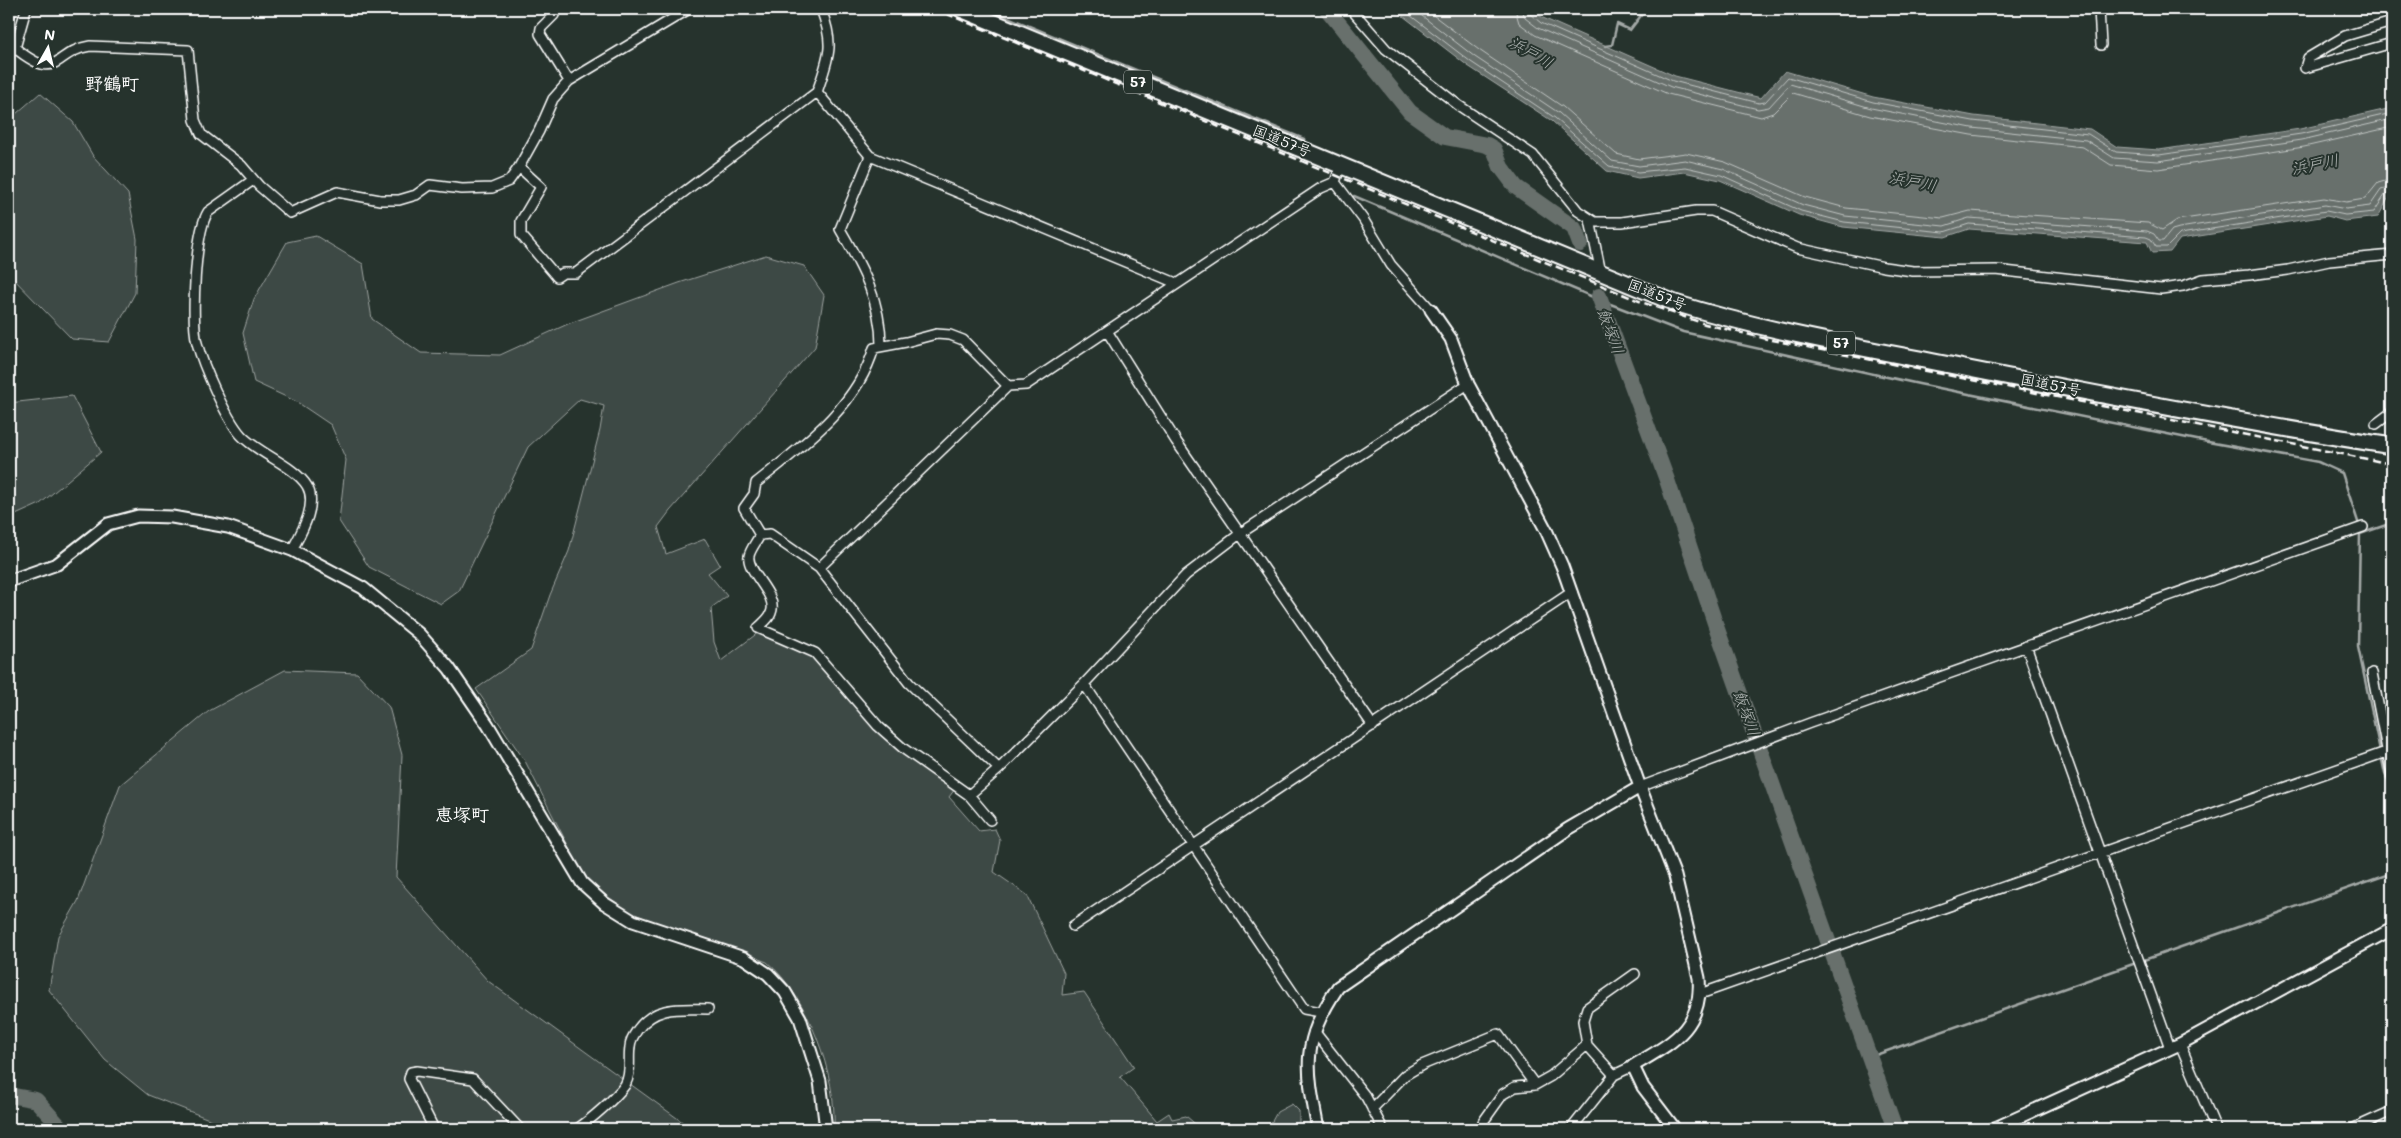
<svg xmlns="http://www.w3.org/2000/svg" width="2401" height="1138" font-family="Mali,'Klee One',sans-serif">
<rect width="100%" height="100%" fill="#26332d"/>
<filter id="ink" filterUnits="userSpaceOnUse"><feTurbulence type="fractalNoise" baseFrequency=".02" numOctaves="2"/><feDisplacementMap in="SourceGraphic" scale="10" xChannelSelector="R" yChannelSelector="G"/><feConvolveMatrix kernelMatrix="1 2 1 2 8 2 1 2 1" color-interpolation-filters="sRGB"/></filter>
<g filter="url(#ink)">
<path fill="#3e4944" stroke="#9ea4a2" d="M40 93 73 122 93 156 128 194 137 239 135 293 109 342 72 339 9 274V120Z
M316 236 363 264 372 319 421 353 500 355 570 323 679 283 766 255 804 266 824 295 815 347 670 511 658 527 666 554 705 539 720 565 708 573 727 596 711 608 714 642 721 661 759 632 814 656 877 729 955 789 949 797 979 831 995 829 1000 840 994 872 1027 895 1064 973 1062 995 1084 992 1134 1067 1120 1077 1157 1121 1169 1113 1172 1119 1186 1116 1201 1129H834C837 1076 808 996 767 962L631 913 586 881 525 761 476 689 531 650 550 595 569 551 600 430 604 406 580 399 528 447 459 591 441 604 369 567 339 521 346 460 331 425 297 402 254 382 243 333 254 299 287 242Z
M72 396 101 452 40 504 9 518V403Z
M285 670 357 673 389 707 402 755 396 877 488 981 688 1126 689 1129H225L209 1119 148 1095 105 1060 49 990 58 936 78 901 120 785 209 711Z
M1292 1104 1299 1111V1125L1290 1129H1254L1271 1123 1277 1112Z"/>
<path fill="#67706c" stroke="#a4a9a7" d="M1394 9H1531L1543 18 1675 76 1761 98 1785 71 1873 97 1974 116 2090 129 2117 147 2159 150 2300 129 2392 108V198L2388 199 2378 217 2345 221 2327 216 2180 239 2170 252 2152 253 2147 242 1969 229 1945 237 1843 227 1799 215 1720 180 1684 172 1638 178 1607 171 1552 121 1468 66Z"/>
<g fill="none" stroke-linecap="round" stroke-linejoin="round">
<path stroke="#c2c6c4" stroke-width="1" d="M1402 9 1471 62 1555 118 1609 166 1638 172 1685 167 1721 175 1801 211 1844 222 1944 232 1969 224 2146 237 2151 239 2156 247H2167L2180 234 2326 211 2345 215 2374 212 2385 195 2392 193
M1413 9 1475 57 1559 113 1612 161 1639 166 1685 160 1723 169 1803 205 1845 216 1944 226 1969 218 2147 231 2154 234 2159 241H2163L2172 230 2179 228 2325 205 2346 209 2370 206 2381 190 2392 187
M1425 9 1479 50 1563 107 1616 154 1639 159 1686 153 1725 162 1805 197 1846 208 1943 218 1970 211 2148 223 2162 230 2177 220 2324 198 2346 202 2365 199 2378 183 2392 179
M1515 9 1519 23 1535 35 1668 94 1761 117 1773 113 1793 93 1870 116 1971 135 2083 147 2111 165 2158 169 2304 147 2392 127
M1522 9 1525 18 1538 28 1671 87 1758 109 1769 107 1790 84 1871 108 1972 128 2086 140 2114 158 2158 161 2302 140 2392 119
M1528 9 1530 14 1541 23 1673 81 1759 103 1765 102 1788 77 1873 102 1973 121 2088 134 2116 152 2159 155 2301 134 2392 113"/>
<path stroke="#a4a9a7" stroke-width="2.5" d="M988 9 1304 139 1305 142
M1605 46 1612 45 1617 24 1630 30 1646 9
M1354 196 1600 300 1683 332 1919 384 2197 440 2318 462 2342 473 2359 525
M2360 531 2358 647 2385 774 2392 790
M2360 534 2392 523
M2141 961 2392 873
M1870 1057 2136 963"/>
<path stroke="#67706c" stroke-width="16" d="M1327 9 1410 112 1445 137 1487 145 1494 149 1501 167 1516 187 1574 228 1580 244
M1599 296 1667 480 1717 629 1895 1129
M9 1095 36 1100 62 1129"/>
<defs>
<path id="minor" d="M9 9H10
M26 9 15 48C60 84 52 52 90 46L188 50 195 120 201 134 241 165 259 186 290 213 337 192 380 200H399L416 195 430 185 462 189 492 188 509 181 519 167 539 131 553 99 569 81 689 9
M555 9 554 15 541 28 540 34 569 81
M1351 9 1386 49 1458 105 1533 155 1578 211 1595 222H1622L1696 211H1712L1797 248 1884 267 1913 271 1996 270 2161 289 2183 286 2203 279 2249 275 2288 270 2329 261 2392 255
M2099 9 2101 45
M2392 22 2345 36 2308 58 2305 68 2392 43
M817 92 870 156 1176 283
M870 156 840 229C862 267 881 301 881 345
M519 167 541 187 521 221V235L557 277 563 273H576L817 92C829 56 835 46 821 9
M253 180 208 212C195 232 191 320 197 343 203 366 226 418 241 435 257 453 295 466 307 486 318 505 301 533 292 550
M1335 182 1363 219 1391 265 1431 310
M1590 220 1601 273
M1107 331 1176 441 1373 726
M2376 424 2392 412
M760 535 744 508 754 494 756 483C802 446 857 407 874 348L906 342 936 334 950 335 963 340 1008 386
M760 535C757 541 750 550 749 556 746 572 779 595 771 613 769 619 762 624 758 628L815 653 878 726 904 749 969 795
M760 535 770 534 819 568 909 683 999 769
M819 568 1008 386 1026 385 1321 188 1335 182 1341 165
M2026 646 2170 1048
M2372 673 2392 775
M1084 684 1304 1009 1321 1012
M1640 787 1810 723 2363 527
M990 820 969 795 999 769 1084 684 1186 575 1241 533 1468 384
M1073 926 1572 592
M1700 994 2386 752
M1314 1031 1366 1097 1383 1129
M2180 1044 2216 1129
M1614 1075 1587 1045 1583 1021 1587 1008 1635 974
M1372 1109 1405 1075 1422 1065 1498 1034 1535 1085 1551 1076 1587 1045
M434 1129 409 1079 411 1072 417 1071 473 1079 520 1129
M577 1129C590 1120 616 1098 625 1085 632 1073 628 1059 630 1047 630 1040 634 1035 638 1029 656 1005 681 1009 708 1009
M1484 1129 1483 1122 1503 1094 1515 1087 1535 1085
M1571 1129 1614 1075 1633 1066
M2352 1129 2392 1111"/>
<path id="tertiary" d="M1431 310 1451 339 1468 384 1546 530 1562 566 1640 787 1675 876 1699 978C1703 1029 1671 1043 1633 1066L1643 1087 1675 1129
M9 581 57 564 108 524 138 516 172 517 228 527 292 550 363 588 419 634 449 668 488 725 582 883 604 903 633 921 744 958 768 974 785 992 800 1018 820 1081 826 1129
M1318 1129C1306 1066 1301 1043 1338 987L1568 829 1640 787
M1993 1129 2180 1044 2392 929"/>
<path id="trunk" d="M961 9 1675 303C1771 333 1871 349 1969 369 2110 397 2250 424 2392 446"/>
</defs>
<use href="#minor" stroke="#fff" stroke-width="12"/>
<use href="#tertiary" stroke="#fff" stroke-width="15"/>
<use href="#trunk" stroke="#fff" stroke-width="19"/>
<use href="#minor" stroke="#26332d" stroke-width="9"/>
<use href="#tertiary" stroke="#26332d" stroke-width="11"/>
<use href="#trunk" stroke="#26332d" stroke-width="15"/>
<path stroke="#fff" stroke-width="2.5" stroke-dasharray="8 4" stroke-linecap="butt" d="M935 9 1644 303 1705 324 1767 339 2392 464"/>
</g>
</g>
<g text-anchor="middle" stroke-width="4" stroke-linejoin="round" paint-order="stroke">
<g fill="#26332d" stroke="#bec2c0" stroke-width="1">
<rect x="1124" y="70.5" width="28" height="23" rx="4"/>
<rect x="1827" y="331.5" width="28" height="23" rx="4"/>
</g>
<g font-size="14" font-weight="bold" fill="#fff">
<text x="1138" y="87">57</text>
<text x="1841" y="348">57</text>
</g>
<g font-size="15" fill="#fff" stroke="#26332d">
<text transform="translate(1282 141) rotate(22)" y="5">国道57号</text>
<text transform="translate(1657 295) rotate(21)" y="5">国道57号</text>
<text transform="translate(2051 385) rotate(11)" y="5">国道57号</text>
</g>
<g font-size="16" font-style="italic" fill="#b3b8b6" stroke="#26332d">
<text transform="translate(1531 52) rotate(30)" y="6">浜戸川</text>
<text transform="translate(2315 164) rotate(-11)" y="6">浜戸川</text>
<text transform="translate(1913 181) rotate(11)" y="6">浜戸川</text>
<text transform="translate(1611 331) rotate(70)" y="6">飯塚川</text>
<text transform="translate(1747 713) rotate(70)" y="6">飯塚川</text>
</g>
<g font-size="18" font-weight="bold" fill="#fff" stroke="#26332d">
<text x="112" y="90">野鶴町</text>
<text x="462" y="821">恵塚町</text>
</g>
</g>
<rect width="2401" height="1138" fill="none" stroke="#26332d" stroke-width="30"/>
<rect x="15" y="15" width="2371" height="1108" fill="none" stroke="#fff" stroke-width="2" filter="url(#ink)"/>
<g transform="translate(48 48) rotate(8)" stroke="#26332d" stroke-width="4" paint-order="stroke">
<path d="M0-4L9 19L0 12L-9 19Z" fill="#ffffff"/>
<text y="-8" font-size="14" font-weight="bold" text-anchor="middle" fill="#ffffff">N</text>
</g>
</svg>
